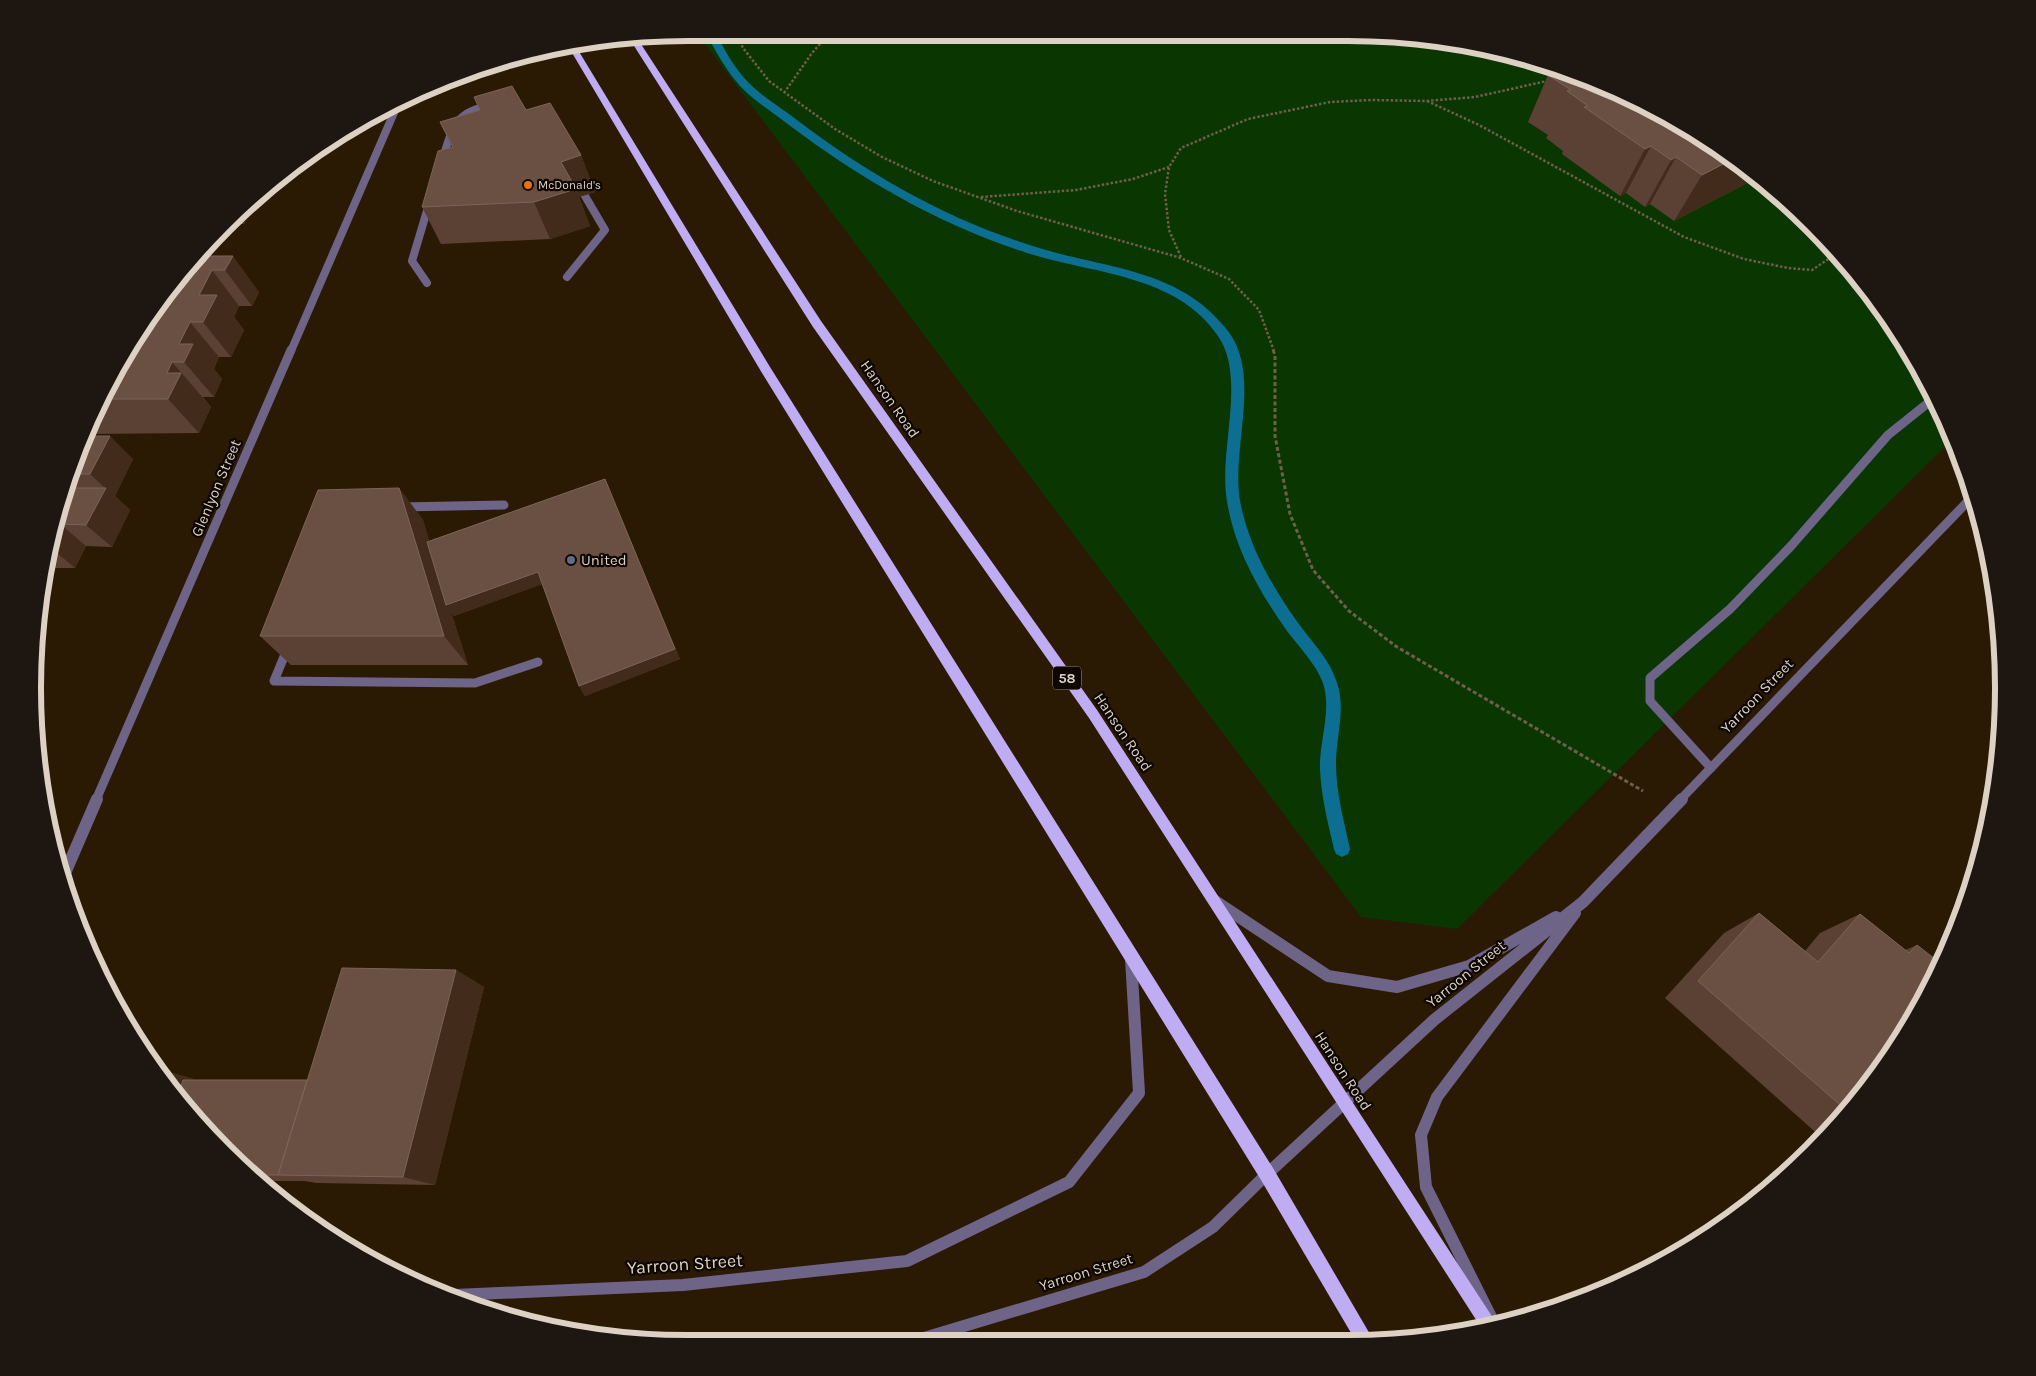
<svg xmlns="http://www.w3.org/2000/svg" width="2036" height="1376" font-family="Karla,sans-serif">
<rect width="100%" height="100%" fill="#2b1a03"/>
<path fill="#0a3602" d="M1348 33 1476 45 1638 100 1747 168 1811 224 1893 324 1954 438 1457 929 1361 917 700 37Z"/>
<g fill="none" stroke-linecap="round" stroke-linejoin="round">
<path fill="#0c6f91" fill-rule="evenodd" d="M708 37H718C726 53 735 68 747 81 761 96 780 107 797 120 869 175 948 220 1036 247 1105 269 1180 268 1228 331 1262 376 1231 447 1240 501 1248 544 1271 585 1296 620 1310 640 1330 659 1337 683 1346 709 1336 737 1336 763 1336 793 1344 821 1350 849L1348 854 1342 857 1336 854 1334 849C1328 823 1321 796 1320 769 1319 741 1332 711 1323 683 1316 664 1299 647 1287 631 1260 593 1234 548 1227 501 1218 451 1247 378 1218 336 1176 274 1093 274 1027 253 940 225 862 180 789 125 773 112 754 101 740 86 727 71 717 54 708 37Z"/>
<path stroke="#6e5f4c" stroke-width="2.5" stroke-dasharray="2.5 2" stroke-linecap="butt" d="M738 37 743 48 769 81 835 129 882 157 933 181 1017 211 1181 258 1229 279 1259 310 1274 351
M784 93 812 53 827 36
M1427 101 1479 125 1684 237 1744 259 1788 268 1812 270 1836 254
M981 197 1076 190 1133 179 1169 167
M1181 257 1169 230 1165 194 1169 167 1181 148 1248 119 1330 102 1371 100 1426 101 1475 97 1547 81"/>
<path stroke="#6e5f4c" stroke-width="3" stroke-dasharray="4 2.5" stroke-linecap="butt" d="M1273 350 1275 355V436L1290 514 1313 570 1349 611 1397 647 1643 791"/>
<path stroke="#6d6487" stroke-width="8" d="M442 161C452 129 455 110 492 106
M567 277 605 230 578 184
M427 283 412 261 429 204"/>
<path stroke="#6d6487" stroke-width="9" d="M400 507 504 505
M288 647 274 681 475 683 538 662
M1711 768 1650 701V678L1730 609 1791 546 1888 435 1933 399"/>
<path stroke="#6d6487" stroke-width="8" d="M291 351 396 108"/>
<path stroke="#6d6487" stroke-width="9" d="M96 800 291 350"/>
<path stroke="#6d6487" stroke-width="12" d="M62 880 97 799"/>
<path stroke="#6d6487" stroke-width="9" d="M1680 800 1972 497"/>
<path stroke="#6d6487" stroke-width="12" d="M1215 901 1328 976 1397 987 1469 966 1556 917
M455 1295 683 1285 907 1261 1069 1182 1139 1093 1131 959
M1495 1325 1426 1187 1421 1135 1437 1097 1575 913
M896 1344 914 1341 1144 1272 1213 1227 1267 1174 1434 1020 1583 902 1682 799"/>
<path fill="#bfacf3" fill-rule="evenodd" d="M629 38H637L821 321 1097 710 1497 1324 1482 1329 1089 718 813 327Z
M575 45 770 367 1273 1168 1374 1341 1357 1343 1261 1180 762 373 568 46Z"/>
</g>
<path fill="#5b4134" d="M1548 75 1747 168 1765 184 1757 178 1674 221 1650 204 1645 207 1626 193 1620 196 1562 154 1563 151 1546 138 1548 135 1528 122Z
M474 97 526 110 581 155 595 192 579 197 590 226 550 239 441 244 422 207 452 147 440 122 480 110Z
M259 196 244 224H225Z
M1803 217 1811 224 1830 247 1797 225Z
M204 256 259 292 252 306H239L234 317 244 330 231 357H219L214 369 222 379 214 397H203L211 407 199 433 84 434 168 289 200 264Z
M82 437 133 459 115 496 130 510 112 547 86 546 75 568H47L55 519Z
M605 479 680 659 585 696 579 686 542 584 454 616 451 612 468 665H291L260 636 399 488 423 520 429 541Z
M1759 913 1805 951 1820 933 1860 914 1905 950 1917 945 1893 1052 1822 1138 1665 998 1724 933Z
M456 970 484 987 435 1185 317 1183 304 1181H258L225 1152 162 1070 193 1079 192 1080H307Z"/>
<path fill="#422b1a" d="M1651 146 1626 193 1620 196 1645 149Z
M581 155 595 192 579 197 590 226 550 239 534 202 561 162Z
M1676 157 1650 204 1645 207 1671 160Z
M1733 159 1747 168 1757 177V178L1674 221 1702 175Z
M259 196 244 224 237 214Z
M233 256 259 292 252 306 225 270Z
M212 270 239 306 234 317 244 330 231 357 203 322 199 295Z
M190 322 219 357 214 369 222 379 214 397 184 362 179 344Z
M172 362 211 407 199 433 168 399 167 373Z
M110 436 133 459 115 496 130 510 112 547 86 525 105 488 90 474Z
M605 479 680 659 585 696 579 686Z
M399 488 423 520 449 604 538 572 545 583 454 616 451 612 468 665 444 636Z
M60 524 86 546 75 568 50 547 51 541Z
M456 970 484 987 435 1185 403 1177Z
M162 1070 193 1079 185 1100Z"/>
<path fill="#695043" stroke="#7b6457" d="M1555 72 1638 100 1733 159 1702 175 1676 157 1671 160 1651 146 1645 149 1584 107 1588 106 1567 91 1571 90 1548 75Z
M512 86 526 110 550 103 581 155 561 162 576 189 534 202 422 207 438 151 453 147 440 122 480 110 474 97Z
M204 256H233L225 270H212L199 295H217L203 322H190L179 344H193L184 362H172L167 373H181L168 399H104L168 289 190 264H200Z
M83 436H110L90 474H70Z
M605 479 675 649 579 686 538 572 446 605 427 542Z
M65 488H106L86 525 60 524 51 541 55 519Z
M399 488 444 636H260L318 490Z
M1759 913 1818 962 1860 914 1909 953 1917 945 1940 963 1893 1052 1846 1110 1698 981Z
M342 968 456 970 403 1177 278 1175Z
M183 1080H307L278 1175H252L225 1152 179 1092Z"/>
<circle fill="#e8710a" stroke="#0d0601" stroke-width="2" cx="528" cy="185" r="5"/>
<circle fill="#5c6f8a" stroke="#0d0601" stroke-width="2" cx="571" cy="560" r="5"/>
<g text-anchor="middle" stroke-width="4.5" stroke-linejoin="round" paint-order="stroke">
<g font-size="12" fill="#dcd1c3" stroke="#0d0601" text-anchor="start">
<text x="538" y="189">McDonald's</text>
</g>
<rect fill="#0d0601" stroke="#9e9489" stroke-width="1" x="1053" y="666.5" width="28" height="23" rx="4"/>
<g font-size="14" font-weight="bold" fill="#dcd1c3">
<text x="1067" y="683">58</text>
</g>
<g font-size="15" fill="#dcd1c3" stroke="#0d0601">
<text transform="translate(890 399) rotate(55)" y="5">Hanson Road</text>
<text transform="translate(216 488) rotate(-67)" y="5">Glenlyon Street</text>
<text transform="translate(1757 696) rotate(-46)" y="5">Yarroon Street</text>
<text transform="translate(1123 732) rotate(56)" y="5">Hanson Road</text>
<text transform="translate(1466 974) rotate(-39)" y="5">Yarroon Street</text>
<text transform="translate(1343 1071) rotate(57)" y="5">Hanson Road</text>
<text transform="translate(1086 1272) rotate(-17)" y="5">Yarroon Street</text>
</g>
<g font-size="15" fill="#dcd1c3" stroke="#0d0601" text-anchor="start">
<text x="581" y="565">United</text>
</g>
<g font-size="18" fill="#dcd1c3" stroke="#0d0601">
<text transform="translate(685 1264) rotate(-4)" y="6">Yarroon Street</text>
</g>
</g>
<path d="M0 0H2036V1376H0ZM688 41H1348A647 647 0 0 1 1995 688V688A647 647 0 0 1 1348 1335H688A647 647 0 0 1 41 688V688A647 647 0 0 1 688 41Z" fill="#1e1611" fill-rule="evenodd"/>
<path fill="none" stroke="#dcd1c3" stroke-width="6" d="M688 41H1348A647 647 0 0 1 1995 688V688A647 647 0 0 1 1348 1335H688A647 647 0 0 1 41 688V688A647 647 0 0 1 688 41Z"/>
</svg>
